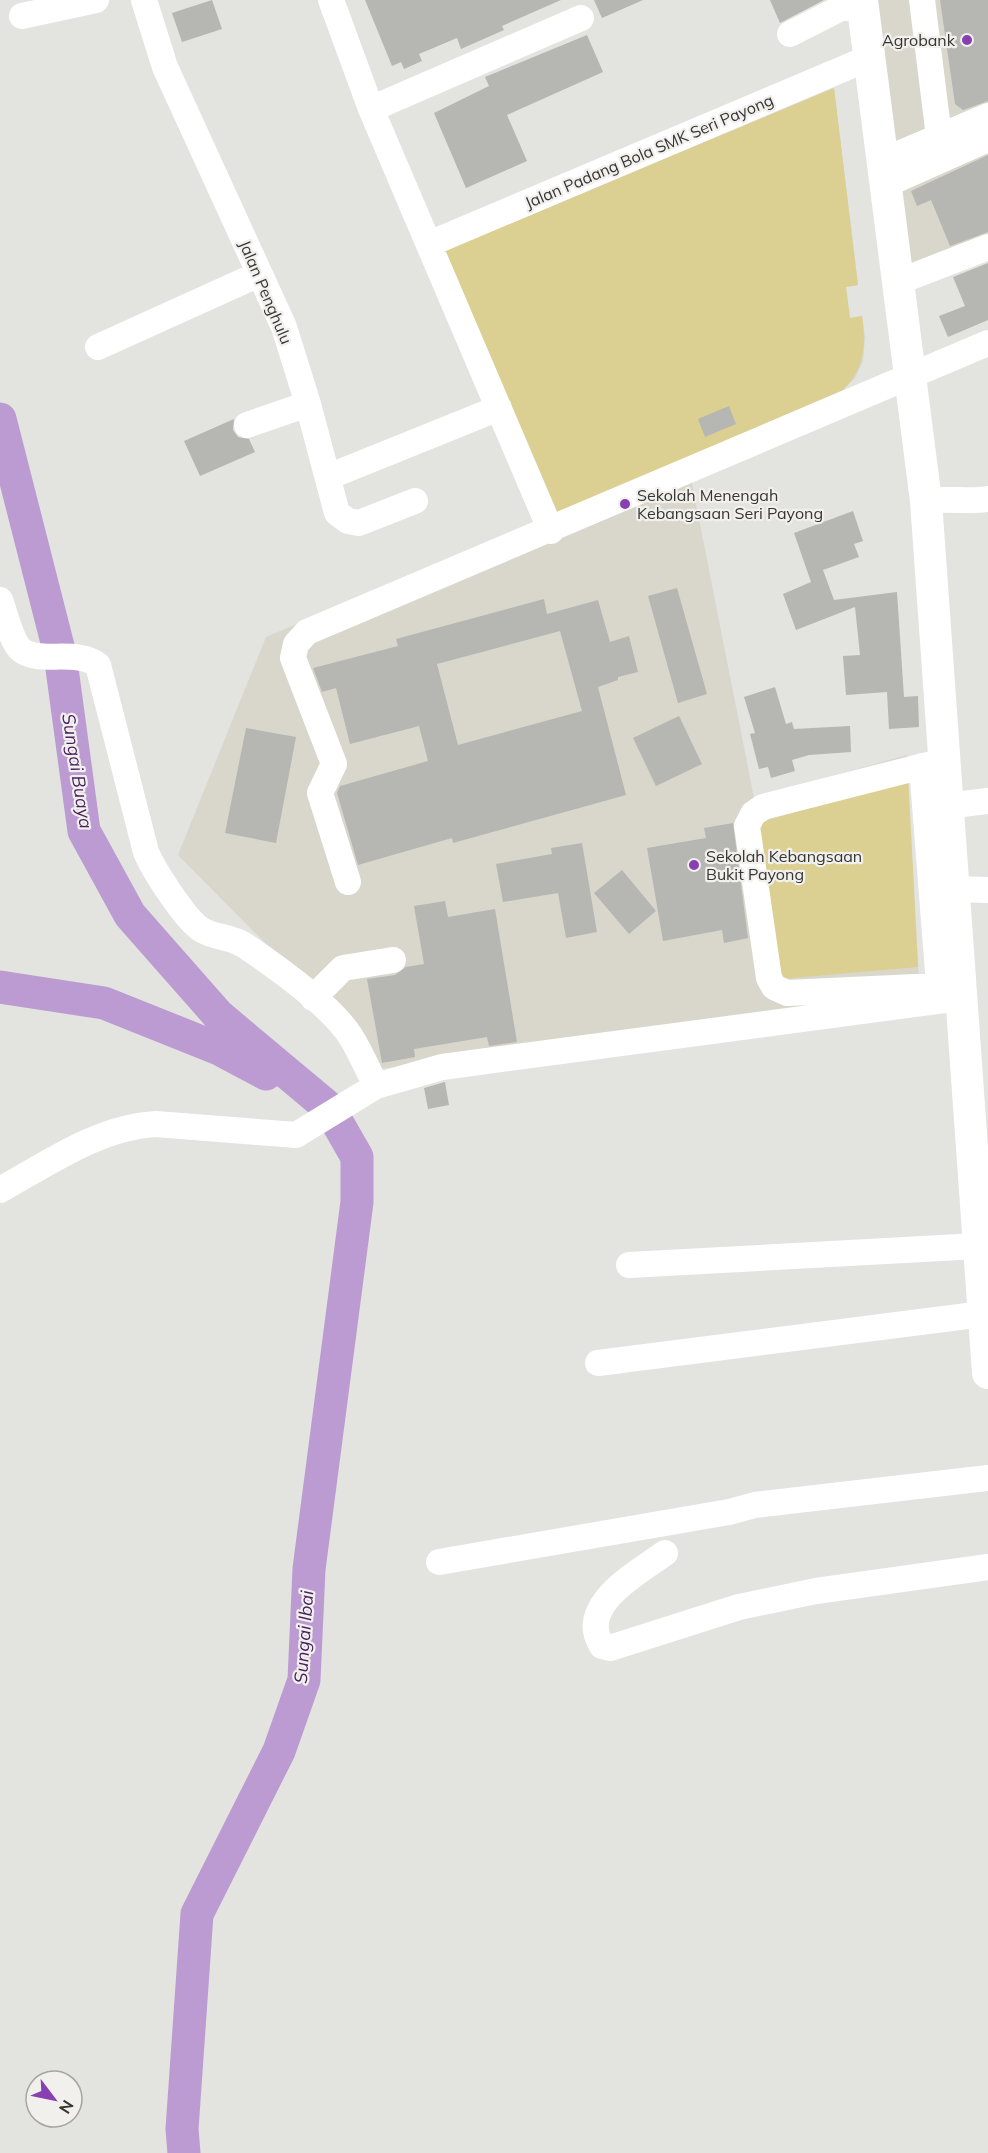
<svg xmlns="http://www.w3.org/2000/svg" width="988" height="2153" font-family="Mulish,sans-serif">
<rect width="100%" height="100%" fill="#e3e3df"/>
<path fill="#d9d7cc" d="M877 0H988V240L909 271Z
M834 88 858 285 846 287 850 318 862 316 865 337 863 361 855 378 843 390 687 458 754 798 907 755 920 999 378 1069 358 1031 253 931 178 855 266 637 558 514 445 251Z"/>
<path fill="#dbcf91" d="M834 88 858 285 846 287 850 318 862 316C866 346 865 368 843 390L558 514 445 251Z
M908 778 918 967 781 979 759 823Z"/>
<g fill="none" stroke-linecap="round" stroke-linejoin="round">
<path stroke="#bb9bd1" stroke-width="33" d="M0 419 60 654 84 831 130 915 218 1015 329 1108 357 1157V1202L309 1569 304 1680 279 1751 197 1914 182 2129 184 2153
M0 987 104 1003 219 1049 266 1074"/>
</g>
<path fill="#b6b6b2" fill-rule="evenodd" d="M212 0 222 29 182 42 172 13Z
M365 0H561L502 26 504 30 461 49 457 38 419 54 422 61 404 69 401 62 392 66Z
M594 0H643L602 18Z
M770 0H824L780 23Z
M940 0H988V101L963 110 955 104Z
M587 35 603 72 507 115 527 161 466 188 434 113 489 86 485 77Z
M988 155V232L950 246 931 200 917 206 911 191Z
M988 263V320L948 337 939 316 965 306 953 277Z
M729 406 736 424 705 437 698 419Z
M234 419 233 430 238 437 249 439 255 452 200 476 184 441Z
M853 511 863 541 854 544 859 557 823 570 834 600 897 592 904 697 918 696 919 727 889 729 887 692 846 695 843 656 860 655 855 607 796 630 783 594 811 582 794 533Z
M677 588 707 694 678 703 648 596Z
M544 599 547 614 598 600 610 642 629 636 638 672 618 677V680L598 687 626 795 453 843 452 838 358 865 337 793 340 786 428 761 419 726 350 744 336 688 322 692 313 668 398 646 396 639ZM560 631 582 711 458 745 437 664Z
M775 687 786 724 792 722 794 729 850 726 851 752 809 755 792 760 795 771 771 778 768 767 759 769 750 734 755 733 744 697Z
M679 716 702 764 656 786 633 738Z
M246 728 296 737 276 843 225 833Z
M733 823 748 938 724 943 722 930 663 941 647 848 706 838 704 828Z
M582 843 597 932 566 938 558 893 503 902 496 864 552 854 551 848Z
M622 870 656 911 629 934 594 893Z
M445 901 448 917 495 909 517 1042 489 1046 487 1037 414 1049 415 1057 382 1063 367 979 395 975 406 967 424 964 414 906Z
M445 1082 449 1105 428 1109 424 1088Z"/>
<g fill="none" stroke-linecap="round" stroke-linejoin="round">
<path stroke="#fff" stroke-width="26" d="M144 0 165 67 284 327 308 404 337 513 348 521 359 523 415 501
M331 0 371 109 551 531
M922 0 939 137
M22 16 96 0
M790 34 841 8H862
M371 109 581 18
M882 161 988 116
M885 185 988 139
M429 244 869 58
M898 282 988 247
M98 347 259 274
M247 425 308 404
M328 477 499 408
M926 501C947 498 967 502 988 499
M0 600C5 613 11 640 20 649 37 665 77 648 98 665L146 852C153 869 186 921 202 930 215 938 230 936 244 945 275 966 332 1006 351 1037 361 1053 368 1070 376 1086
M943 761 763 807 753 814 747 826 769 978 774 987 787 993 958 985
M922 766 939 985
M946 806 988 801
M348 882 320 793 334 764 293 658 296 644 307 632 988 343
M952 889 988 890
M313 998 343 968 393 960
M0 1190C49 1163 99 1127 156 1124L296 1135 376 1086 442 1067 960 998
M629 1265 978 1246
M598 1363 983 1314
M665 1553C638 1573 576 1605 602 1646L610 1648 739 1607 816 1591 988 1567
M439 1562 729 1512 755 1505 988 1478"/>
<path stroke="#fff" stroke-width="32" d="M862 0 926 501 988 1373"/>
</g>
<g fill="#883fb1" stroke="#f1f0ec" stroke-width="2">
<circle cx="967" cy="40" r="6"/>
<circle cx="625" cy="504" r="6"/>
<circle cx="694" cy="865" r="6"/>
</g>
<g text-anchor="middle" stroke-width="4.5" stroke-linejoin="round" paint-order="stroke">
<g font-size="16" fill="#353534" stroke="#f1f0ec" text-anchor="start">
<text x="955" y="46" text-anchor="end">Agrobank</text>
<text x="637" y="501">Sekolah Menengah<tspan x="637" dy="18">Kebangsaan Seri Payong</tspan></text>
<text x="706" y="862">Sekolah Kebangsaan<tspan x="706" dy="18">Bukit Payong</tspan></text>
</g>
<g font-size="16" fill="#353534" stroke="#f1f0ec">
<text transform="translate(649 151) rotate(-23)" y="6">Jalan Padang Bola SMK Seri Payong</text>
<text transform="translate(266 292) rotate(67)" y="6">Jalan Penghulu</text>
</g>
<g font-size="18" font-style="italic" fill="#492060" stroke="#f1f0ec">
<text transform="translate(77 771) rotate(81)" y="6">Sungai Buaya</text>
<text transform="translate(304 1637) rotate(-86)" y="6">Sungai Ibai</text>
</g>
</g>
<g transform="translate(54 2099) rotate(122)"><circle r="28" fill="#f1f0ec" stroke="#a6a5a2" stroke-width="1.5"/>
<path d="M0-4.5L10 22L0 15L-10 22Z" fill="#883fb1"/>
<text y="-9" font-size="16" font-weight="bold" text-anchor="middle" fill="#353534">N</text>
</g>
</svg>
